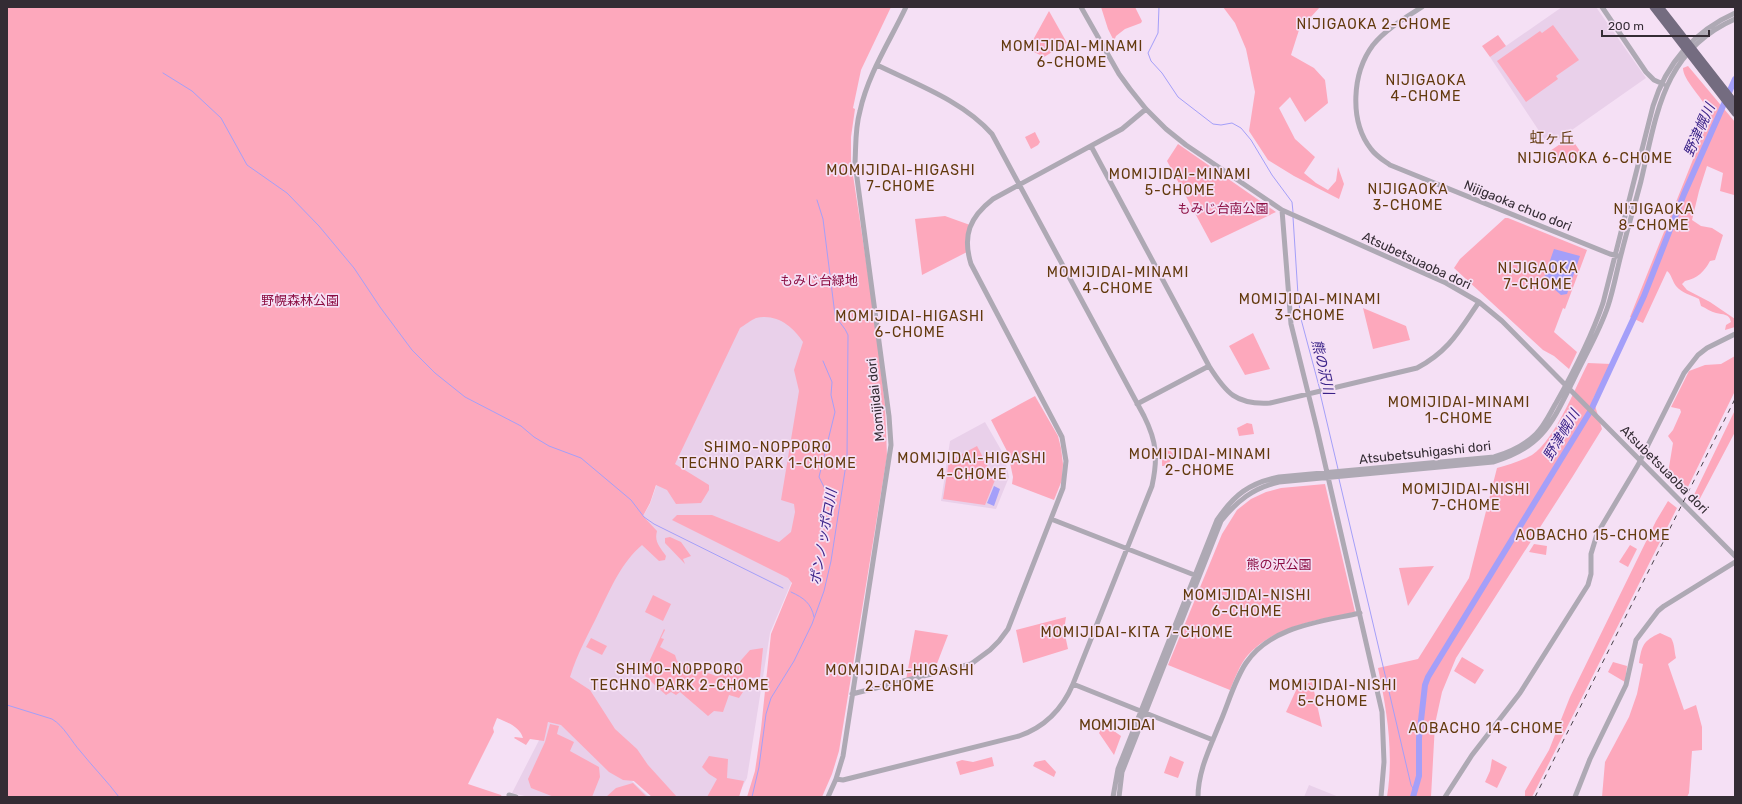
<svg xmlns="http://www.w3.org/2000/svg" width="1742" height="804" font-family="Rubik,'Noto Sans JP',sans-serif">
<rect width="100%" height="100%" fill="#f5e0f5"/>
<path fill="#e9d0ea" d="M1562 7H1596L1646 78 1549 146 1490 57Z
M748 287 789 320 807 343 792 581 770 633 747 778 737 797H652L550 708 619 559 650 504 660 475Z
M985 422 1004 455 1009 477 996 509 941 501 950 441Z
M553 713 632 781 649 797H529L512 793Z
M1309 785 1339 797H1304Z"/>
<path fill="#fda8bc" d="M7 7H891L861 70 853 108 855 109 851 137V162L875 320 885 405 887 456 839 751 832 774 822 797H747L755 771 761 729 771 634 792 583 788 578 672 520 677 515H712L779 542 791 532 795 512 794 504 781 500 799 391 794 370 803 342C793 326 776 313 756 318 751 320 745 325 740 328L675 464 709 485V490L701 503 676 504 667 490 656 485 650 503 643 516 657 531C654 542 660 547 666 556L665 560 659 561 642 545C621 563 611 588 599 612 589 633 577 654 570 677L590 690 615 729 637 749 648 765 677 797H652L634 781 623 780 609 772 561 725 548 722 544 741 530 739 526 745 514 738 515 737 523 738C520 727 507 722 497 718L493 728 494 732 468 784 501 795 502 797H7Z
M1101 7H1135L1142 21 1141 23 1125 29 1116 36 1114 41 1108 29Z
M1223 7H1320L1299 30 1291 55 1314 68 1325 80 1328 103 1305 122 1290 97 1279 108 1295 139 1315 157 1304 173 1316 183 1328 190 1336 181 1338 167 1344 184 1339 199 1294 176 1268 160 1249 131 1255 92 1246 49 1235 23Z
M1049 11 1067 43 1044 57 1028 49Z
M1553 25 1579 60 1556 76 1558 79 1526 102 1497 61 1540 31 1542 33Z
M1498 35 1506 46 1490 57 1482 46Z
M1688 66 1735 122V194L1734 195 1720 191 1723 173 1707 166 1699 191 1692 220 1701 226 1712 228 1723 235 1715 260 1710 261C1704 272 1698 278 1685 281L1682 284 1687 290 1710 302 1735 319V327L1725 330 1726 325 1731 322C1729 313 1723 315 1716 313 1711 312 1706 308 1701 306L1699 299C1691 295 1682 293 1676 286 1672 281 1672 275 1667 271L1643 323 1630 317 1696 152 1701 122 1707 109C1702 97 1683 80 1683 68Z
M1035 132 1040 142 1038 145 1031 149 1025 137Z
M1569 138H1571L1580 151 1578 157 1559 159 1557 157 1555 158 1550 151Z
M1178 144 1276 212 1211 243 1167 161Z
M945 216 970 225 967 252 922 275 915 219Z
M1505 218H1508L1587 250 1565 309 1563 308 1554 332 1577 352 1569 369 1554 356 1543 350 1454 268 1460 259Z
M1363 308 1406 326 1410 340 1373 349Z
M1253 333 1270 369 1245 375 1229 346Z
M1735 356V391L1684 495 1678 489V485L1668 473 1673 443 1668 436 1673 430 1681 412 1680 409 1671 407 1689 371 1705 365 1721 364Z
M1588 363 1611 364 1593 399 1602 429 1573 476 1456 658 1442 692 1435 724 1431 797H1387C1394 753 1387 711 1378 668L1418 659 1469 578 1497 468C1508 465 1521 461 1532 455 1555 440 1575 388 1588 363Z
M1035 396 1058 436 1061 448 1063 464 1062 480 1054 500 1012 484 1013 477 1008 453 991 420Z
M1735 410V432L1696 506 1691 501Z
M1247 423 1252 424 1254 434 1239 436 1237 428Z
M977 446 995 480 985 505 943 499 949 461Z
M1169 449 1174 455 1167 466H1162V452Z
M1325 484 1355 612C1319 620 1275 625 1248 655 1240 664 1235 678 1230 690L1168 665 1222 534 1237 510 1251 499 1266 492 1281 488Z
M1668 501 1677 508 1532 797H1525V791L1549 750 1570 697 1656 521Z
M670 537 681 542 691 556 683 559 685 564 665 543V538Z
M1534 544 1547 546 1546 555 1529 552Z
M1630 545 1637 549 1628 567 1619 562Z
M1434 566 1408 606 1399 568Z
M653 595 671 604 663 621 645 612Z
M1066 617 1064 630 1068 649 1023 663 1016 630Z
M664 629 665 630 661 638 664 639 660 647 675 655 677 661 716 676 729 673 735 667 750 650 763 648 760 677 752 678 739 698 729 695 723 712 714 711 708 716 680 692 676 695 671 692 666 695 635 667 637 661 646 663 649 662Z
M915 630 948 635 933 674 906 680Z
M1660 633 1671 638C1675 645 1674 651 1676 658L1668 664 1684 710 1696 705 1702 727V750L1692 751 1689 793 1687 797H1602L1605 762 1629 717 1637 694 1643 664 1639 663C1642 645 1643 641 1660 633Z
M591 638 607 646 602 655 586 647Z
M1462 657 1484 670 1475 684 1454 671Z
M1613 662 1627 666 1625 682 1608 672Z
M1312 682 1322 727 1286 712 1298 686Z
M550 724 559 726 557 734 574 742 570 751 599 767 600 777 592 797H554L531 788 528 779 545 742Z
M1104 724 1121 736 1114 755 1099 733Z
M709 756 728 759 727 778 744 781 739 797H707L717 779 709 774 702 767Z
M1170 756 1184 762 1178 778 1164 773Z
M992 757 994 766 960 775 956 762 962 760 973 762Z
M1492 759 1507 767 1497 788 1485 782 1490 771Z
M1045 760 1056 772 1054 777 1033 766 1035 762Z
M633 783 647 797H606L616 788Z"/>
<path fill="#a49ff9" d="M1554 249 1580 256 1567 294 1561 295 1546 282 1547 279 1544 278Z
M994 486 1000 489 994 506 987 503Z"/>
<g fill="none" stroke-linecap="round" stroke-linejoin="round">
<path stroke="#a49ff9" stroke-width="1" d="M1159 7 1158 33 1148 53 1151 61 1162 73 1178 97 1213 124 1221 125 1232 123 1241 128 1251 140 1272 175 1292 202 1293 212
M163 73 192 91 221 118 247 165 287 193 319 226 354 268 380 307 412 350 435 373 465 397 521 426 534 437 549 446 581 458 631 500 644 517 654 524 783 588
M1293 217 1298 295 1301 319 1320 390
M823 361 832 382 831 395 835 412 819 477 830 499
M1320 393 1338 469
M1339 479 1411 785 1414 790
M791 592C804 598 811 603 814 617
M7 705 52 719C64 726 71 741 81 752 93 767 107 781 119 797
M752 797 759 767 766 714 771 698 794 661 812 624 824 591 831 561 847 458 848 335C845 327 839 323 835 315L823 219 817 200"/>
<path stroke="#a49ff9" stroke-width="6" d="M1413 797 1419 776V738L1425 685 1428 677 1591 410 1644 296 1684 194 1735 79"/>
<path stroke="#aea9b4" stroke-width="5" d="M1081 7 1119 74 1130 89 1146 109 1166 129 1186 145 1282 210 1446 283 1479 302 1502 321 1735 556
M1422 7C1405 18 1386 29 1373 45 1352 73 1349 121 1371 149 1376 156 1383 160 1390 165L1610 254 1618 256
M1602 7 1646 72 1654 80 1663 84
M1091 146 1209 366C1226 393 1236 405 1270 403L1417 368C1449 351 1459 331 1479 302
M1282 210 1291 324 1317 429 1382 712 1384 762 1381 797
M1137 404 1209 366
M1051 519 1197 576
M1073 684 1213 740
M852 694 971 664 990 650 999 641 1008 629 1063 488 1066 461 1062 437 971 264C962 235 970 217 993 199L1122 129 1146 109
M836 779 843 780 1019 736C1045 727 1062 710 1073 684L1152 486C1158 458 1157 442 1144 416L992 134C963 101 916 84 877 65
M509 795 516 797
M828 797 836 779 843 756 891 445 889 416 855 163C856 145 855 128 860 111 868 74 890 41 906 7
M1113 797 1118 769 1217 520C1234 495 1249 483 1279 477L1494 457C1510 452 1524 446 1536 434 1545 425 1550 413 1556 403 1574 371 1591 338 1603 303L1653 106C1666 64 1694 31 1735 13
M1119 797 1122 772 1221 521C1237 501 1253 488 1279 482L1493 462C1541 448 1551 425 1572 383 1584 357 1599 333 1608 306 1614 288 1617 269 1622 251 1628 227 1635 204 1641 181 1657 113 1663 51 1735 19
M1198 797C1198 771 1210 748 1219 725 1228 705 1234 681 1246 663 1271 626 1320 622 1360 613
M1445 797 1472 755 1520 693 1588 585 1591 574V554L1597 534 1638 465 1684 373 1698 355 1707 348 1735 334
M1575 797 1590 759 1626 685 1636 640 1658 611 1664 606 1735 562"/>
<path stroke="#746c80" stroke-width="7" d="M1653 7 1735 113
M1660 7 1735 103"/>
<path stroke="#494049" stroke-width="1" stroke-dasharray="5 5" stroke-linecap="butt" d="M1535 797 1735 399"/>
</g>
<g text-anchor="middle" stroke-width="3.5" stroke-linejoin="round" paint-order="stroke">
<g font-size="13" fill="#342c34" stroke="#f5e0f5">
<text transform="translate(1518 205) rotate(22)" y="5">Nijigaoka chuo dori</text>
<text transform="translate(1417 260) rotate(25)" y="5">Atsubetsuaoba dori</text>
<text transform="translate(875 400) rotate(-96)" y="5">Momijidai dori</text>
<text transform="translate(1425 452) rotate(-6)" y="5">Atsubetsuhigashi dori</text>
<text transform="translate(1665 469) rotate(45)" y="5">Atsubetsuaoba dori</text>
</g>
<g font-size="13" fill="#8b0d42" stroke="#f5e0f5">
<text x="1223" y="213">もみじ台南公園</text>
<text x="819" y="285">もみじ台緑地</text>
<text x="300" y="305">野幌森林公園</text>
<text x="1279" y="569">熊の沢公園</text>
</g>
<g font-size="14" letter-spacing="1" fill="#62390d" stroke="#f5e0f5">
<text x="1374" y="29">NIJIGAOKA 2-CHOME</text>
<text x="1072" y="51">MOMIJIDAI-MINAMI<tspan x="1072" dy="16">6-CHOME</tspan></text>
<text x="1426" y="85">NIJIGAOKA<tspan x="1426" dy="16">4-CHOME</tspan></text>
<text x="1595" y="163">NIJIGAOKA 6-CHOME</text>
<text x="901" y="175">MOMIJIDAI-HIGASHI<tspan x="901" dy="16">7-CHOME</tspan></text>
<text x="1180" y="179">MOMIJIDAI-MINAMI<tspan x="1180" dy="16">5-CHOME</tspan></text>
<text x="1408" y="194">NIJIGAOKA<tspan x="1408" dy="16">3-CHOME</tspan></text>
<text x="1654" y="214">NIJIGAOKA<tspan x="1654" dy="16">8-CHOME</tspan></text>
<text x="1538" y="273">NIJIGAOKA<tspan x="1538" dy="16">7-CHOME</tspan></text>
<text x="1118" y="277">MOMIJIDAI-MINAMI<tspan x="1118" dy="16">4-CHOME</tspan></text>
<text x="1310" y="304">MOMIJIDAI-MINAMI<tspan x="1310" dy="16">3-CHOME</tspan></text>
<text x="910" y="321">MOMIJIDAI-HIGASHI<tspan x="910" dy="16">6-CHOME</tspan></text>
<text x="1459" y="407">MOMIJIDAI-MINAMI<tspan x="1459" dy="16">1-CHOME</tspan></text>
<text x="768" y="452">SHIMO-NOPPORO<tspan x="768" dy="16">TECHNO PARK 1-CHOME</tspan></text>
<text x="1200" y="459">MOMIJIDAI-MINAMI<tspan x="1200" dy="16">2-CHOME</tspan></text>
<text x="972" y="463">MOMIJIDAI-HIGASHI<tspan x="972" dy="16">4-CHOME</tspan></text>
<text x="1466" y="494">MOMIJIDAI-NISHI<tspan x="1466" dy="16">7-CHOME</tspan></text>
<text x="1593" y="540">AOBACHO 15-CHOME</text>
<text x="1247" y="600">MOMIJIDAI-NISHI<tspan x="1247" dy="16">6-CHOME</tspan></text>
<text x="1137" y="637">MOMIJIDAI-KITA 7-CHOME</text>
<text x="680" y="674">SHIMO-NOPPORO<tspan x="680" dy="16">TECHNO PARK 2-CHOME</tspan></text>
<text x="900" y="675">MOMIJIDAI-HIGASHI<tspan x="900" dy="16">2-CHOME</tspan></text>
<text x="1333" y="690">MOMIJIDAI-NISHI<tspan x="1333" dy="16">5-CHOME</tspan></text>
<text x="1486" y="733">AOBACHO 14-CHOME</text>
</g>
<g font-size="14" font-style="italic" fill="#3a2288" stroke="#f5e0f5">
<text transform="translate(1699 130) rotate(-66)" y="5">野津幌川</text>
<text transform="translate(1323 367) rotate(77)" y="5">熊の沢川</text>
<text transform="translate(1561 435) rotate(-59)" y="5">野津幌川</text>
<text transform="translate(823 537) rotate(-80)" y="5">ポンノッポロ川</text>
</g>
<g font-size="15" fill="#62390d" stroke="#f5e0f5">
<text x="1552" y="143">虹ヶ丘</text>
<text x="1117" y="730">MOMIJIDAI</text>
</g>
</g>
<rect width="1742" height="804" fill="none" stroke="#342c34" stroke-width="16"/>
<path d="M1602 30v6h107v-6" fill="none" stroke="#342c34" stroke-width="2"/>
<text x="1608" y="30" font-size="12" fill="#342c34" stroke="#f5e0f5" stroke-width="3" paint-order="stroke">200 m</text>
</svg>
